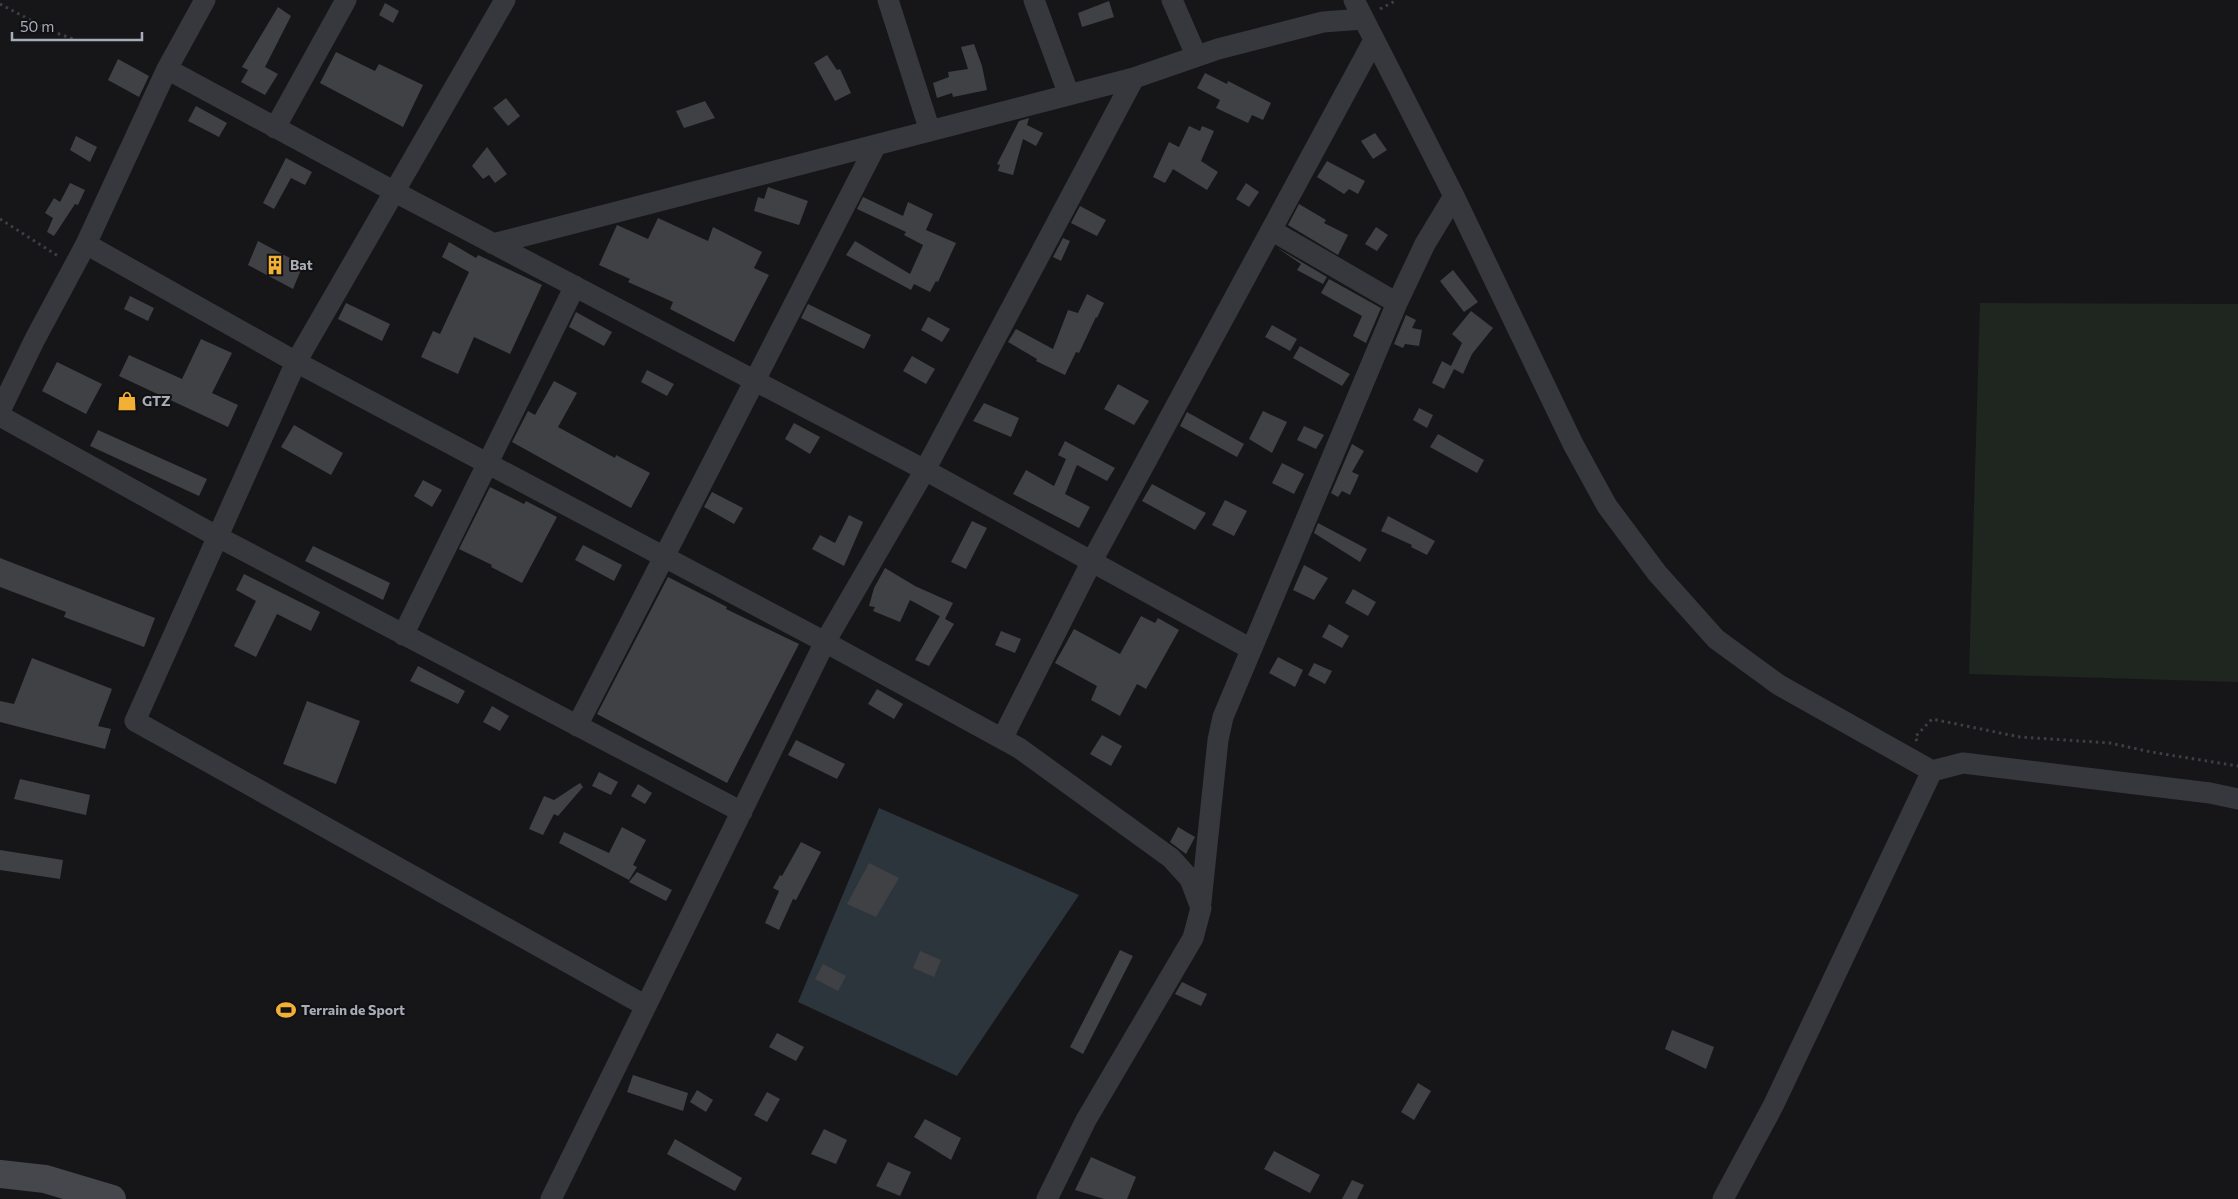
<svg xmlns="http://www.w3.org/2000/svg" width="2238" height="1199" font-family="Commissioner,sans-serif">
<rect width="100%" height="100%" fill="#161618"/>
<path fill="#1e261f" d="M1980 303 2238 304V682L1969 674Z"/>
<path fill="#2c353c" d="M879 808 1079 895 957 1076 798 1002Z"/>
<path fill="#404145" d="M1109 1 1114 17 1082 27 1078 13Z
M385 3 399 11 393 23 379 15Z
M278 7 291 16 265 67 278 74 265 95 241 82 248 70 242 67Z
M974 44 982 66 987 90 953 97 952 93 937 98 933 83 949 77 948 72 968 69 961 47Z
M336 52 375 71 379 64 423 85 403 127 320 83Z
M827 55 837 70 840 69 851 93 835 101 814 63Z
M118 59 149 76 139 97 108 80Z
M1205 73 1227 84 1228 81 1271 103 1263 120 1252 115 1248 123 1216 108 1220 100 1197 88Z
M506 98 520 116 508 126 493 108Z
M705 101 715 118 684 128 676 111Z
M196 106 227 123 219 137 188 121Z
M1029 118 1027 125 1043 133 1036 146 1023 139 1013 175 998 171 1000 165 997 164 1019 121Z
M1189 126 1200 131 1202 126 1214 131 1201 161 1218 172 1207 190 1173 169 1165 183 1153 177 1169 142 1179 147Z
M1375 133 1387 150 1373 159 1361 141Z
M76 136 97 147 90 162 70 150Z
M487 147 507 174 495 183 489 175 483 179 472 166Z
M286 158 312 172 305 185 291 178 274 209 263 203Z
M1327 161 1365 181 1358 194 1349 189 1344 194 1317 177Z
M70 183 85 190 78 205 75 204 54 236 47 232 53 218 45 213 54 198 60 202Z
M1246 183 1259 192 1249 207 1236 199Z
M768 187 808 201 799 225 754 211 758 197 764 199Z
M863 197 903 216 908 202 933 214 926 230 956 243 938 282 936 281 930 292 914 284 911 290 846 255 855 241 910 274 923 245 904 235 906 232 857 209Z
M1299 204 1326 220 1324 223 1348 235 1338 255 1288 225Z
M1080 206 1106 220 1097 236 1071 223Z
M658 218 708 241 713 227 762 252 754 268 769 275 734 342 670 309 673 302 628 282 630 279 599 265 617 225 648 239Z
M1376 227 1388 235 1377 251 1365 244Z
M1063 238 1070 241 1061 261 1053 257Z
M258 241 303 265 293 289 248 265Z
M449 242 476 258 478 255 542 285 510 354 474 337 458 374 421 357 433 331 440 334 469 272 442 257Z
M1276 247 1327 277 1323 284 1297 270 1301 264Z
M1453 270 1478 302 1464 312 1440 281Z
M1329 279 1381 308 1366 343 1353 336 1362 316 1321 293Z
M1087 294 1104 303 1097 318 1096 317 1079 353 1076 352 1065 375 1036 361 1037 359 1008 342 1016 329 1053 349 1068 310 1078 313Z
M130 296 154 308 148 321 124 309Z
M346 303 390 324 382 341 338 319Z
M808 304 871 335 864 349 801 318Z
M1471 311 1493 328 1472 354 1463 374 1454 369 1444 389 1432 383 1442 361 1451 366 1462 343 1452 334Z
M576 312 612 332 604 346 569 327Z
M1406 315 1416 320 1412 328 1422 330 1419 346 1405 344 1403 348 1394 344Z
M928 317 950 329 942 342 921 330Z
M1272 325 1297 339 1290 351 1265 337Z
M201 339 232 353 212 393 238 405 228 427 119 376 129 355 182 379Z
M1300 346 1350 374 1342 386 1293 358Z
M912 356 935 369 926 384 903 371Z
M57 362 102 384 86 414 42 391Z
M647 370 674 384 667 396 641 382Z
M554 381 577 393 558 427 615 458 616 455 650 473 631 508 512 442 528 411 535 415Z
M1118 384 1149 401 1134 425 1104 409Z
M984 403 1019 418 1011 437 973 421Z
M1419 408 1433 415 1427 428 1413 420Z
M1263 411 1287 422 1272 453 1249 439Z
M1187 412 1244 444 1237 457 1180 426Z
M794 423 820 437 810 454 785 439Z
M294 425 343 453 331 475 281 447Z
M1304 426 1324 435 1316 449 1297 440Z
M98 430 207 479 199 496 90 446Z
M1438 434 1484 460 1477 473 1430 447Z
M1065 441 1115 468 1107 481 1077 465 1065 494 1090 507 1079 528 1013 494 1026 470 1054 486 1066 459 1058 455Z
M1352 444 1364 451 1352 472 1359 475 1350 495 1342 491 1338 497 1331 493Z
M1282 463 1304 474 1294 494 1272 483Z
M423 480 442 490 432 507 414 496Z
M1152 484 1206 513 1195 530 1142 501Z
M490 487 524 504 526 501 557 517 522 583 491 567 492 565 459 549Z
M712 492 743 508 734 524 704 507Z
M1225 500 1247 511 1234 536 1212 525Z
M849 515 863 522 844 566 812 549 820 535 835 543Z
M1388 516 1435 541 1427 555 1411 547 1412 545 1381 531Z
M972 521 987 528 966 569 951 562Z
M1318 523 1367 549 1360 562 1314 533Z
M583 545 622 565 614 581 575 560Z
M313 546 390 583 383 600 305 561Z
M0 558 155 618 144 647 64 617 66 612 0 587Z
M1304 565 1328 578 1314 600 1293 590Z
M885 568 915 586 953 603 945 619 910 600 900 622 873 611 875 607 869 606 874 588Z
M244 574 320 612 311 631 277 614 256 657 234 646 256 601 236 590Z
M668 577 727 607 726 609 799 644 727 783 597 714Z
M1353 589 1376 602 1368 616 1345 603Z
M940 616 954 624 929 666 915 660Z
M1141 616 1155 623 1158 618 1179 630 1146 689 1137 684 1120 716 1091 700 1097 686 1055 663 1074 629 1120 654Z
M1329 624 1349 636 1342 648 1322 637Z
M1001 631 1021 639 1015 653 995 645Z
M1278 657 1303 670 1295 687 1269 673Z
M32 658 112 689 98 726 111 729 105 749 0 722V701L14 704Z
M1314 663 1332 671 1325 684 1308 675Z
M418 666 465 691 458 704 410 681Z
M877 689 903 704 894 719 868 704Z
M307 701 360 721 336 784 283 764Z
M492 706 509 716 500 731 483 722Z
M1102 735 1122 746 1111 766 1090 754Z
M796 740 845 764 837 779 788 755Z
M599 772 618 782 611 795 592 786Z
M20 779 90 795 86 815 14 799Z
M580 783 583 787 558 816 554 814 543 835 529 829 544 796 554 800Z
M638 784 652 793 645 804 631 796Z
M622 827 646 840 633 865 637 867 629 880 559 843 564 832 609 853Z
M1178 827 1195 837 1186 854 1170 842Z
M801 842 821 852 796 900 793 899 779 930 765 923 779 891 773 888 780 875 782 876Z
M0 850 63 860 60 879 0 870Z
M869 863 899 878 876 917 847 904Z
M637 872 672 890 666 901 629 882Z
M1120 950 1133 956 1083 1054 1070 1047Z
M920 951 941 960 934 977 913 968Z
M823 964 846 976 838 991 815 979Z
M1182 982 1207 994 1201 1006 1175 994Z
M1672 1030 1714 1047 1706 1069 1665 1049Z
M777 1033 804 1047 796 1061 769 1047Z
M633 1075 688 1093 683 1111 627 1092Z
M1418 1083 1431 1091 1414 1120 1401 1112Z
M697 1090 713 1100 706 1112 690 1102Z
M767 1092 780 1099 767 1122 754 1115Z
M925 1119 961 1138 951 1160 914 1137Z
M824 1129 847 1140 836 1164 811 1154Z
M675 1139 742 1178 735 1191 667 1154Z
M1274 1151 1320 1175 1310 1193 1264 1169Z
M1091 1157 1136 1177 1127 1199H1104L1075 1190Z
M888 1162 911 1172 900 1196 876 1186Z
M1352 1180 1364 1185 1357 1199H1342Z"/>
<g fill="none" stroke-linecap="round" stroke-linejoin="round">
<path stroke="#3d3f44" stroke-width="3" stroke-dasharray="2.5 4" stroke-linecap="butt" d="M0 4 51 31 76 40
M1380 9 1397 0
M0 219 58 256
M1917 741 1915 737 1932 719 2020 737 2110 743 2151 752 2238 766"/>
<path stroke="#37383d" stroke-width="21" d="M505 0 296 362 135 721 646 1006
M888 0 930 131
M1034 0 1069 95
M1172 0 1196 55
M1354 0 1454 196 1573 444 1607 506 1657 573 1716 639 1779 685 1932 771
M167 69 395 192 925 470 1251 649
M275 128 346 0
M1271 230 1397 303
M86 244 296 362 825 642 1019 748 1171 858 1190 879 1201 908 1193 938 1086 1120 1047 1199
M493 244 1134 78 1218 49 1323 22 1363 19
M0 411 35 339 86 244 167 69 205 0
M0 416 218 537 742 812
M403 635 575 286
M577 726 876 145
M1002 739 1092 561 1374 40
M1201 902 1218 740 1223 717 1397 303 1425 244 1454 196
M551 1199 825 642 925 470 1134 78
M1723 1199 1773 1106 1932 771 1963 763 2210 793 2238 799"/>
<path stroke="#45474d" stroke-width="28" d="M0 1174 45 1179 112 1199"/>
</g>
<defs>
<symbol id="building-bare" viewBox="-9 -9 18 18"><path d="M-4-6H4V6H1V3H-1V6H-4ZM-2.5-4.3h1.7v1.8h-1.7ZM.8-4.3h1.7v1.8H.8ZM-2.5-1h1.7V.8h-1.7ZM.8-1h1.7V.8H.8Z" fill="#f2b134" stroke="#111113" stroke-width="2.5" paint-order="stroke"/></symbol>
<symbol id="shop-bare" viewBox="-9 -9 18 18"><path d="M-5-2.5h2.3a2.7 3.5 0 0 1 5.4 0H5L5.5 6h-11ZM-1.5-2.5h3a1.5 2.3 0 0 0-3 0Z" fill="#f2b134" stroke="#111113" stroke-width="2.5" paint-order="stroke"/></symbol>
<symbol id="stadium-bare" viewBox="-9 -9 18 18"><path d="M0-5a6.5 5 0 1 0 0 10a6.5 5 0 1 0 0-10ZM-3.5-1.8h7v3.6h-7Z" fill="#f2b134" stroke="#111113" stroke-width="2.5" paint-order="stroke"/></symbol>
</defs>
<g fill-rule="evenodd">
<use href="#building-bare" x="261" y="251" width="28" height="28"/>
<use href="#shop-bare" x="113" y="387" width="28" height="28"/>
<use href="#stadium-bare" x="272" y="996" width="28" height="28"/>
</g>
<g text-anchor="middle" stroke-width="4" stroke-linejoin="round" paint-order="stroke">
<g font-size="14" font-weight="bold" fill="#a8adb8" stroke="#111113" text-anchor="start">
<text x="290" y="270">Bat</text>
<text x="142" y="406">GTZ</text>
<text x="301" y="1015">Terrain de Sport</text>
</g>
</g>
<path d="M12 32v8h130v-8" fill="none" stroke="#a8adb8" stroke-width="2.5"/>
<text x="20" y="32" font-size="15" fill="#a8adb8" stroke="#111113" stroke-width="4" paint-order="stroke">50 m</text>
</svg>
